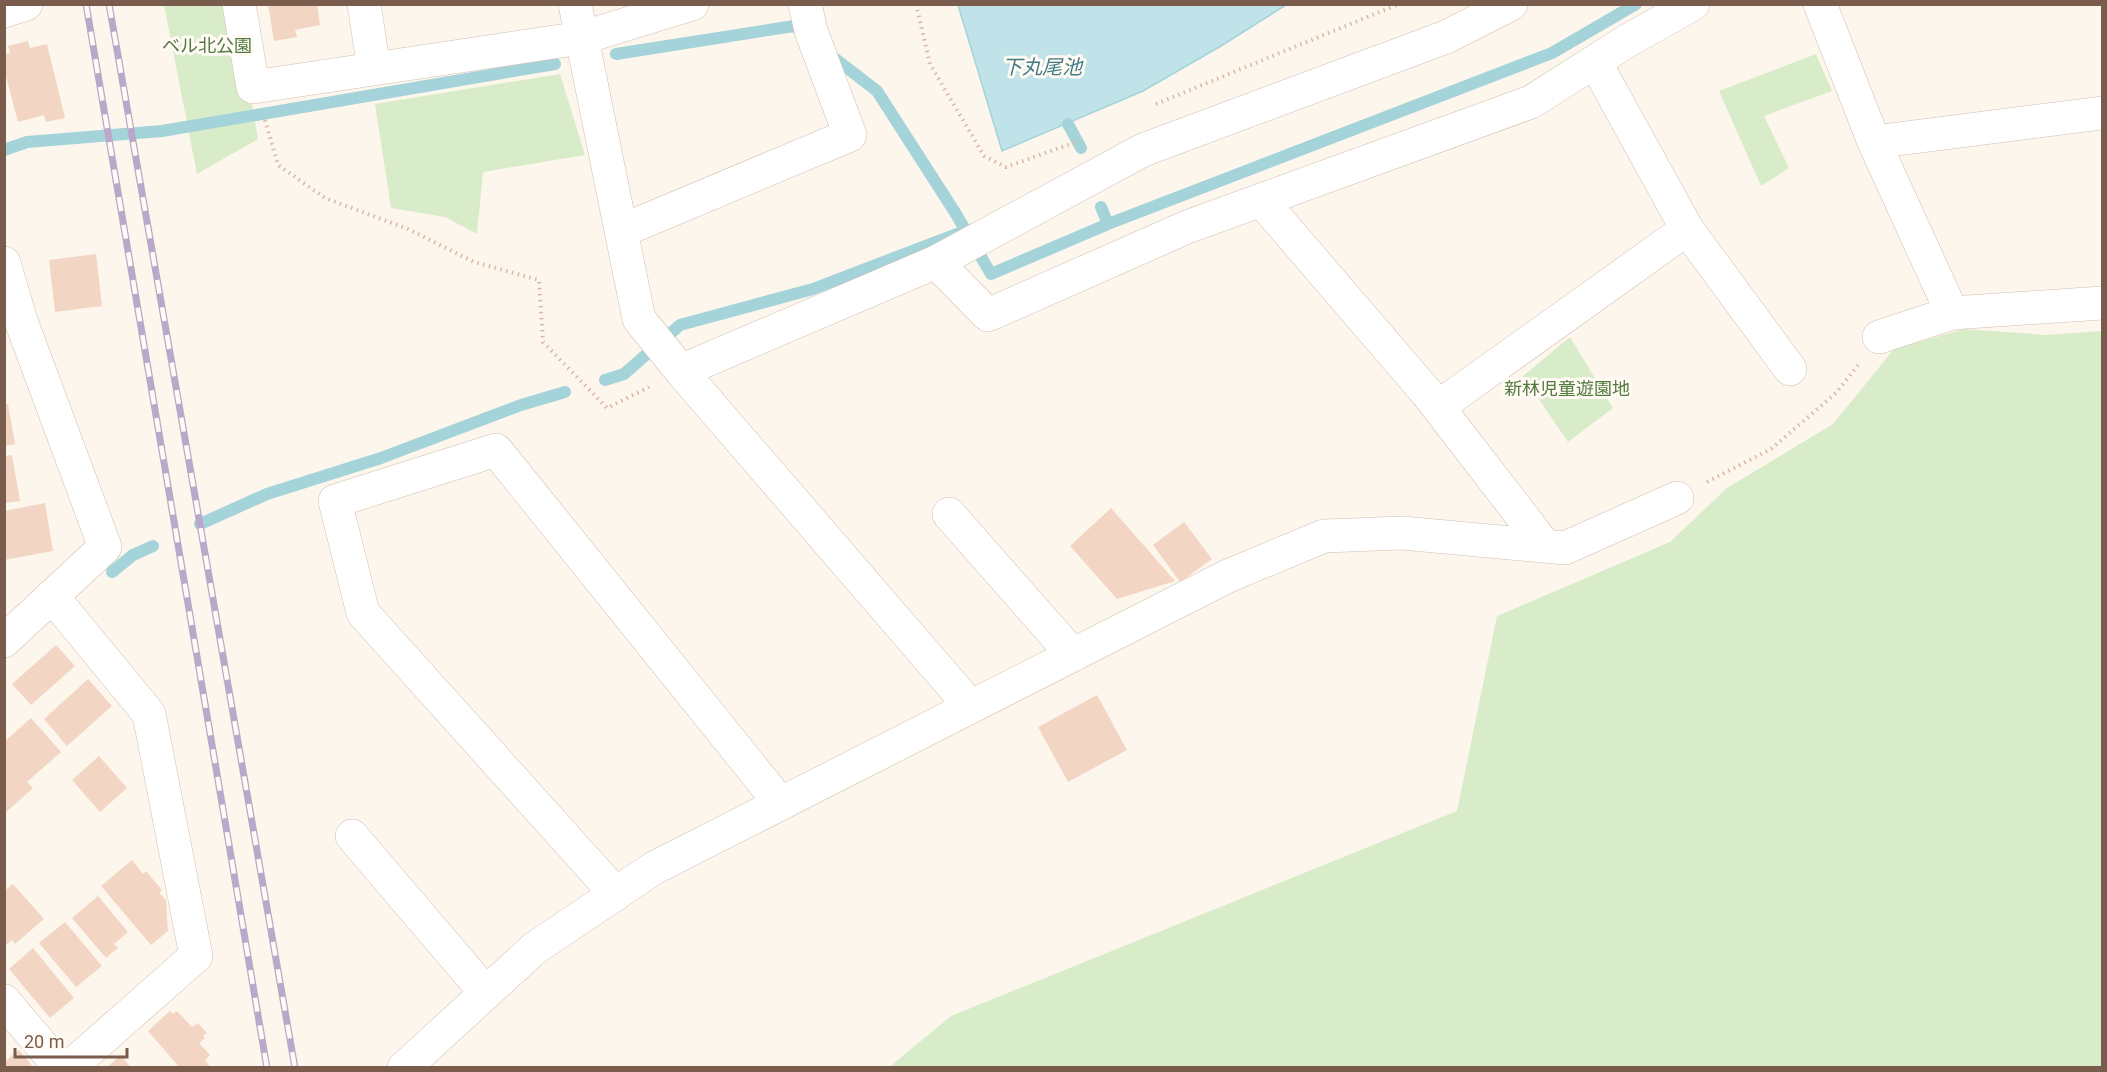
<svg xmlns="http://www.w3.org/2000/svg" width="2107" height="1072" font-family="Roboto,'Noto Sans JP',sans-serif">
<rect width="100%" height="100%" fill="#fdf6ec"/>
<path fill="#d8ecc9" d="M164 5H235L258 139 197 174Z
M1816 54 1832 91 1764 116 1789 168 1761 186 1719 91Z
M560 74 585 155 483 172 477 234 445 217 391 208 375 104Z
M1964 329 2046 335 2102 331V1067L888 1068 951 1016 1457 811 1497 616 1670 542 1727 488 1833 424 1894 349Z
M1570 337 1613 408 1568 442 1523 376Z"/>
<path fill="#bfe3e8" stroke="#a5d3da" stroke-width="1.5" d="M958 5V4L1286 5 1221 46 1143 91 1002 151Z"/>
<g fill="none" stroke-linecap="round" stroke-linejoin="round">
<path stroke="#a5d3da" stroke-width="12" d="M616 54 794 26 806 35
M829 54 877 91 956 214 991 274 1108 224 1552 53 1636 4
M1068 124 1081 148
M4 150 27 142 162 131 555 64
M1101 207 1108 224
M605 380 624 374 680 325 813 289 962 232
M200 524 267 494 381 458 521 405 565 392
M112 572 133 555 153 546"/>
</g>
<path fill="#f3d5c3" d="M268 4H317L320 25 295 30 297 37 274 41Z
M28 41 30 48 47 44 65 118 46 122 44 115 18 122 4 69V54L10 53 8 46Z
M96 254 102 306 55 312 49 260Z
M8 404 15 444 4 446V405Z
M12 455 20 501 4 503V456Z
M45 503 53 551 4 560V511Z
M1111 508 1175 581 1117 599 1070 546Z
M1184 522 1212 559 1180 582 1153 545Z
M56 645 75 666 31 705 12 684Z
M88 679 112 706 67 746 44 719Z
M1097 695 1127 750 1068 782 1038 727Z
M31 718 61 752 27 782 33 788 4 814V742Z
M99 756 127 788 100 812 72 780Z
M132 860 143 874 146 871 162 890 159 893 166 900 168 931 151 945 101 886Z
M13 884 44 919 15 944 12 940 4 947V891Z
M98 896 128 932 114 944 118 948 106 958 72 918Z
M65 922 102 966 76 987 39 943Z
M33 948 74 998 50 1018 9 969Z
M170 1011 173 1014 177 1011 192 1027 198 1023 207 1033 203 1036 205 1038 199 1043 210 1055 205 1060 211 1068H180L148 1031Z
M19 1050 34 1068H4V1062Z
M121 1055 131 1068H106Z"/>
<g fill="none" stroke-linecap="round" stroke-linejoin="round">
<defs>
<path id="minor" d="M239 4 253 87 581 38 692 4
M364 4 374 69
M575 4 639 319 681 371 971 707
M1820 4 1874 142 1952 313
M4 11 26 4
M1874 142 2102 113
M1261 200 1427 393 1545 546
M1687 229 1790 369
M621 231 850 135 811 31 805 4
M936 262 1143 150 1446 37 1511 4
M4 263 21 321 105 547 4 641
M1879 337 1952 313 2102 303
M681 371 936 262 988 315 1187 227 1531 102 1627 41 1693 4
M1438 407 1687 229 1595 62
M949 514 1073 655
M52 596 149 714 196 956 69 1068
M352 836 486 993
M616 894 363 613 335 501 496 450 781 804
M4 1001 61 1068
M404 1068 535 948 654 868 1228 576 1324 536 1402 533 1565 548 1677 498"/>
</defs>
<use href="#minor" stroke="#d1beb0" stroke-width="34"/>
<path stroke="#d9b8a5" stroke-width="4" stroke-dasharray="1.5 4.5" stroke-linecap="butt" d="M916 4 930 64 984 156 1006 167 1079 141
M1156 104 1399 4
M265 120 278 165 325 198 408 229 474 262 539 280 543 342 607 408 649 387
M1707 482 1771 449 1836 393 1858 365"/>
<use href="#minor" stroke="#fff" stroke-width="33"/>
<defs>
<path id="rail" d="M86 4 267 1068
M109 4 295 1068"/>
</defs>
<use href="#rail" stroke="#b9a8c9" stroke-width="7"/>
<use href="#rail" stroke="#fffaf3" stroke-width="4.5" stroke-dasharray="14" stroke-linecap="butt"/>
</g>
<g text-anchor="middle" stroke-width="6" stroke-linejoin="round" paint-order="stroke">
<g font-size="18" fill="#537a41" stroke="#fffaf3">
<text x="207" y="52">ベル北公園</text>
<text x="1567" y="395">新林児童遊園地</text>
</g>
<g font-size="20" font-style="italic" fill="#437c86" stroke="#fffaf3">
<text x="1042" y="74">下丸尾池</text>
</g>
</g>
<rect width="2107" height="1072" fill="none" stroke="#7a5c4d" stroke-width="12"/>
<path d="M15 1048v9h112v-9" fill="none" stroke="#7a5c4d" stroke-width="3"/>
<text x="24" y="1048" font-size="18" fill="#7a5c4d" stroke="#fffaf3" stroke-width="4.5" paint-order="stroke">20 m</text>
</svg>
